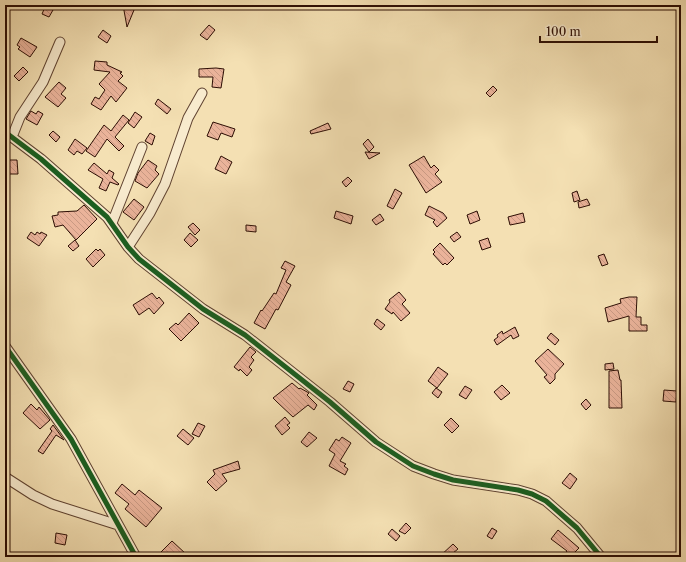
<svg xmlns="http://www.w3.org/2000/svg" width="686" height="562" font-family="'Libre Caslon Text',serif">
<defs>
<pattern id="building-back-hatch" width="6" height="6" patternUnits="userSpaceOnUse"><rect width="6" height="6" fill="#eab39a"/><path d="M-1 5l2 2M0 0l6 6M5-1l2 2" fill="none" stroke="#c99983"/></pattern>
</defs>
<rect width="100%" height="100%" fill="#f4e0b3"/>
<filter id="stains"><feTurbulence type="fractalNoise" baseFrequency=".005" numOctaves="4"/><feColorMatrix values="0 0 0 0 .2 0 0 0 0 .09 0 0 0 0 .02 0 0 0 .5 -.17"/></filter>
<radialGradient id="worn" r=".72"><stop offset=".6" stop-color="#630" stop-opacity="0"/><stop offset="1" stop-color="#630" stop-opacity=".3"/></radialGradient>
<path fill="url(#building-back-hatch)" stroke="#2d0e04" d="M123 5 134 10 127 27Z
M45 7 53 10 49 17 42 14Z
M209 25 215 30 207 40 200 35Z
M103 30 111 36 107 43 98 37Z
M21 38 37 47 30 57 18 49 20 47 17 45Z
M95 61 107 62V65L122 72 120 73 123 76 118 81 127 88 116 102 111 96 101 110 91 104 95 97 99 99 105 90 99 84 110 72 94 70Z
M23 67 28 72 19 81 14 76Z
M216 68 224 69 221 88 212 87 213 77H199V69Z
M59 82 66 88 61 94 66 98 58 107 45 97Z
M493 86 497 90 490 97 486 93Z
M158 99 171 109 167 114 155 104Z
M31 111 36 114 38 111 43 114 37 125 26 119Z
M135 112 142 117 134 128 128 123Z
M123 115 129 120 115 137 124 146 119 151 107 139 95 157 86 151 104 125 111 131Z
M213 122 235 129 232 137 221 133 218 140 207 136Z
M328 123 331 129 311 134 310 131Z
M53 131 60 137 56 142 49 135Z
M150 133 155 136 152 145 145 141Z
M75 139 87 148 82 154 77 151 74 155 68 150Z
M368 139 374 147 369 152 363 144Z
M365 152 380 153 369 159Z
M221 156 232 162 226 174 215 169Z
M424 156 431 168 434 165 439 170 435 174 442 182 426 193 409 165Z
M7 160H17L18 174H8Z
M148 160 157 166 155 170 159 174 147 188 135 181 138 173Z
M94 163 107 174 109 170 114 173 112 178 119 184 118 185 110 182 106 191 99 188 103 179 88 170Z
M348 177 352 181 346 187 342 182Z
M395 189 402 193 393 209 387 206Z
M577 191 580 200 574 202 572 193Z
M134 199 144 207 134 220 123 212Z
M587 199 590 205 579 208 578 202Z
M84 205 97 219 76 240 63 225 55 227 52 216 58 215V212L77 211Z
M429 206 443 213 447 218 437 227 433 222 435 220 425 215Z
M336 211 353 216 351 224 334 218Z
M477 211 480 220 470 224 467 215Z
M523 213 525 222 510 225 508 217Z
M380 214 384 220 376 225 372 220Z
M193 223 200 230 195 235 188 227Z
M246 225 256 226V232L246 231Z
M31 232 35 235 37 232 40 234 41 232 47 235 39 246 27 238Z
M457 232 461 237 454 242 450 237Z
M190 233 198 240 191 247 184 240Z
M488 238 491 247 482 250 479 241Z
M75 240 79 246 73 251 68 246Z
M440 243 454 258 447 265 445 263 443 265 433 254 435 252 433 250Z
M96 249 98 251 100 249 105 255 93 267 86 259Z
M604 254 608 264 602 266 598 256Z
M285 261 295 266 286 282 291 285 278 310 276 309 265 329 254 323 261 310 262 311 274 293 276 294 286 270 281 268Z
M399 292 406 300 402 304 410 313 401 321 393 312 392 314 385 309 390 302 389 300Z
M152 293 157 299 159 297 164 303 154 314 149 308 139 315 133 305Z
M629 297H637L636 317H641V325H647V331H629V316L608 322 605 308 621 303 620 299Z
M189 313 199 323 181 341 169 329 176 323 178 325Z
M377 319 385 325 381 330 374 324Z
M515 327 519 336 513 339 511 335 497 345 494 340 498 337 497 335 502 331 503 334Z
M551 333 559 340 555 345 547 338Z
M250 347 256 352 251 357 254 360 249 367 252 370 247 376 240 369 239 371 234 367Z
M548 349 564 364 555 374V379L550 384 544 377 547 375 535 361Z
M613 363 614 369 605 370V364Z
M438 367 448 374 437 388 428 381Z
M618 370 620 380H621L622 408H609V371Z
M348 381 354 384 350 392 343 389Z
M292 383 299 389 300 388 309 393 307 395 317 405 314 410 308 405 293 417 277 402 273 398Z
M502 385 510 393 501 400 494 392Z
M465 386 472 390 466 399 459 395Z
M436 388 442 392 438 398 432 393Z
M664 390 677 391 676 402 663 401Z
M586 399 591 405 586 410 581 404Z
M31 404 37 410 39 407 50 420 40 429 23 413Z
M285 417 290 423 287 425 290 428 282 435 275 426Z
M451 418 459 426 452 433 444 425Z
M198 423 205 426 199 437 192 434Z
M53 425 64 440 56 435 43 454 38 451 52 431 50 429Z
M183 429 194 438 188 445 177 436Z
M309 432 317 438 307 447 301 442Z
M342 437 351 443 340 461 346 464 344 466 348 469 345 475 329 466 335 454 329 450 336 439 339 441Z
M238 461 240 469 222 474 227 481 216 491 207 482 215 474 213 470Z
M570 473 577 479 570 489 562 483Z
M122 484 135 495 139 490 162 508 146 527 125 509 129 504 115 493Z
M406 523 411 528 405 534 399 531Z
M492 528 497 531 492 539 487 536Z
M392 529 400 536 396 541 388 534Z
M558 530 579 548 574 553 579 557H563L567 551 551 539Z
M56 533 67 535 65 545 55 543Z
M172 541 186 554 183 557H156Z
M453 544 458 549 448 557H439Z"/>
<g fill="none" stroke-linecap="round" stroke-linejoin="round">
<defs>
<path id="street" d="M5 132 41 159 107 217 128 247 139 259 203 309 245 335 330 402 376 442 413 466 434 474 453 480 518 490 532 494 546 501 577 528 601 557
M12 137 20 117 43 82 60 42
M112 223 142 147
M128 247 150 213 165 184 188 118 202 93
M5 346 71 439 136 557
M5 477 33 495 52 504 118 525"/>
</defs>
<use href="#street" stroke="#5f4230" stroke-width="11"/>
<use href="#street" stroke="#f8ebce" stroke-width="9"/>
<defs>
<path id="cycleway" d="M5 132 41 159 107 217 128 247 139 259 203 309 245 335 330 402 376 442 413 466 434 474 453 480 518 490 532 494 546 501 577 528 601 557
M5 346 71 439 136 557"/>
</defs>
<use href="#cycleway" stroke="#f8ebce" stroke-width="8"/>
<use href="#cycleway" stroke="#1b5e20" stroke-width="5"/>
</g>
<rect width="686" height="562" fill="none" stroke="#f4e0b3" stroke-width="20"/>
<rect x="6" y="6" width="674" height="550" fill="none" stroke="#2d0e04" stroke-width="2"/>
<rect x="10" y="10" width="666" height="542" fill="none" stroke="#2d0e04"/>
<path d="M540 36v6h117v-6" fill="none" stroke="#2d0e04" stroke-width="2"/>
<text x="546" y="36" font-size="12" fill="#2d0e04" stroke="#f8ebce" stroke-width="3" paint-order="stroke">100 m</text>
<rect width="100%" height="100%" filter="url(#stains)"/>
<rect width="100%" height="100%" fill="url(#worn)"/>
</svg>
